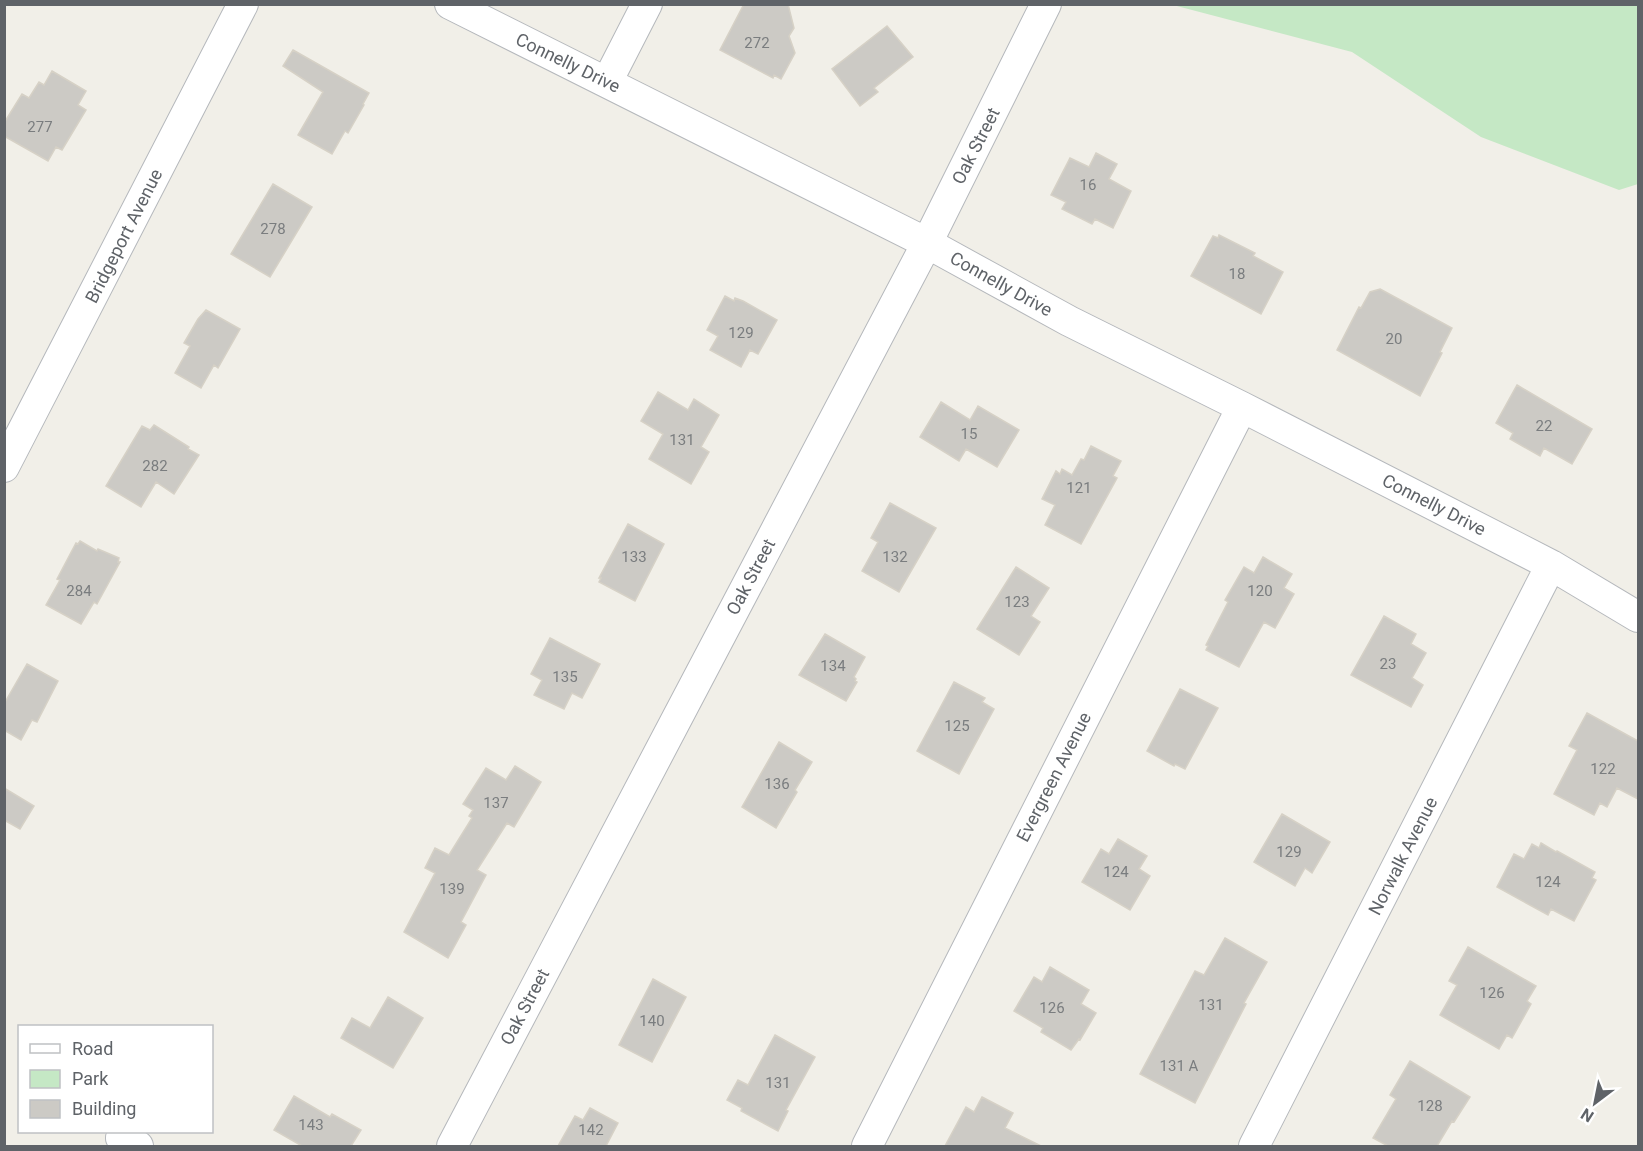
<svg xmlns="http://www.w3.org/2000/svg" width="1643" height="1151" font-family="Roboto,sans-serif">
<rect width="100%" height="100%" fill="#f1efe8"/>
<path fill="#c5e8c5" d="M1173 5H1638V184L1619 190 1481 137 1352 52Z"/>
<path fill="#cccac5" stroke="#d6d1c6" stroke-width="1.5" d="M744 4H788L794 28 789 36 795 53 781 79 774 75 773 78 720 50Z
M887 26 913 57 874 88 878 92 860 106 832 69Z
M293 50 369 93 363 104 364 105 348 133 345 131 332 154 298 135 323 92 283 66Z
M52 71 86 91 78 105 86 110 62 150 56 147 48 161 4 136V123L22 94 29 98 39 82 44 85Z
M1096 153 1117 164 1109 179 1131 191 1113 228 1095 219 1092 224 1062 209 1066 202 1051 195 1070 158 1089 167Z
M273 184 312 207 270 277 231 254Z
M1219 235 1255 253 1253 256 1283 272 1261 314 1191 276 1213 236 1218 238Z
M1380 289 1452 328 1440 352 1442 353 1420 396 1337 350 1359 307 1361 308 1370 292Z
M725 296 734 301 735 298 743 301 777 320 758 354 750 350 741 367 710 350 718 336 707 330Z
M206 310 240 329 218 368 214 365 201 388 175 373 190 346 184 343 198 319Z
M1517 385 1592 429 1572 464 1544 448 1540 456 1510 439 1513 433 1496 423Z
M658 392 688 410 694 399 719 415 701 447 709 452 691 484 649 459 663 434 641 421Z
M941 402 970 420 978 406 1019 430 997 467 966 449 959 461 920 437Z
M154 425 189 447 188 449 199 455 174 494 156 482 141 507 106 486 142 426 150 430Z
M1091 446 1121 461 1113 476 1117 478 1081 544 1045 525 1055 505 1042 499 1056 471 1060 474 1062 469 1072 475 1081 459 1084 460Z
M890 503 936 528 899 592 862 571 878 542 871 538Z
M628 524 664 544 635 601 599 582 601 578H599Z
M80 541 97 551 98 549 119 558 118 562H120L97 604 94 602 81 624 46 605 60 580 57 579 76 543 78 544Z
M1263 557 1292 574 1284 588 1294 594 1275 628 1264 622 1239 667 1206 650 1208 646 1206 645 1228 602 1225 600 1244 567 1254 573Z
M1016 567 1049 588 1031 616 1040 622 1019 655 977 629Z
M1384 616 1416 634 1411 644 1426 653 1412 678 1423 685 1411 707 1351 675Z
M825 634 865 657 854 677 856 679 855 681 857 682 846 701 799 675Z
M550 638 600 664 582 698 572 693 564 709 534 695 542 680 531 674Z
M27 664 58 681 37 722 32 720 21 740 4 730V704Z
M954 682 985 698 982 702 994 709 959 774 917 751Z
M1180 689 1218 708 1185 769 1175 764 1174 766 1147 751Z
M1587 713 1638 741V799L1617 788 1607 807 1600 803 1594 815 1554 794 1577 750 1569 746Z
M779 742 812 762 795 790 797 792 776 828 742 807Z
M515 766 541 782 514 827 507 823 477 870 486 875 461 922 466 925 448 958 404 932 435 873 425 868 435 848 449 855 472 818 469 816 473 810 463 804 486 768 506 780Z
M4 788 34 806 20 829 4 820Z
M1282 814 1330 842 1312 873 1305 868 1295 886 1254 862Z
M1118 839 1147 856 1139 869 1150 876 1130 910 1082 882 1101 849 1109 854Z
M1541 843 1556 852 1557 851 1595 872 1592 878 1596 880 1574 921 1551 909 1548 915 1497 887 1514 854 1524 859 1532 844 1539 848Z
M1225 938 1267 962 1244 1003 1246 1004 1195 1103 1140 1074 1195 971 1204 975Z
M1468 947 1536 986 1527 1001 1531 1004 1512 1038 1507 1035 1499 1049 1440 1015 1457 985 1449 981Z
M1050 967 1089 990 1081 1004 1096 1013 1080 1040 1079 1039 1071 1050 1041 1032 1043 1028 1014 1011 1034 977 1042 982Z
M653 979 686 997 652 1062 619 1045Z
M388 997 423 1018 393 1068 341 1038 352 1018 370 1028Z
M775 1035 815 1057 786 1110 788 1111 778 1131 741 1111 742 1108 727 1100 738 1080 748 1085Z
M1410 1061 1470 1097 1454 1122 1452 1121 1437 1146H1388L1373 1138 1396 1099 1390 1095Z
M294 1096 330 1117 332 1114 361 1130 351 1146H302L274 1130Z
M982 1097 1013 1113 1005 1128 1041 1146H945L966 1107 974 1112Z
M590 1108 618 1123 606 1146H558L575 1116 583 1120Z"/>
<g fill="none" stroke-linecap="round" stroke-linejoin="round">
<defs>
<path id="minor" d="M450 4 927 243 1069 321 1242 407 1551 565 1638 617
M607 82 647 4
M4 467 243 4
M121 1138 138 1146
M452 1146 927 243 1046 4
M867 1146 1242 407
M1254 1146 1551 565"/>
</defs>
<use href="#minor" stroke="#b5b8bc" stroke-width="32"/>
<use href="#minor" stroke="#fff" stroke-width="30"/>
</g>
<g text-anchor="middle" stroke-width="5" stroke-linejoin="round" paint-order="stroke">
<g font-size="15" fill="#7a7d7f">
<text x="757" y="48">272</text>
<text x="40" y="132">277</text>
<text x="1088" y="190">16</text>
<text x="273" y="234">278</text>
<text x="1237" y="279">18</text>
<text x="741" y="338">129</text>
<text x="1394" y="344">20</text>
<text x="1544" y="431">22</text>
<text x="969" y="439">15</text>
<text x="682" y="445">131</text>
<text x="155" y="471">282</text>
<text x="1079" y="493">121</text>
<text x="634" y="562">133</text>
<text x="895" y="562">132</text>
<text x="79" y="596">284</text>
<text x="1260" y="596">120</text>
<text x="1017" y="607">123</text>
<text x="1388" y="669">23</text>
<text x="833" y="671">134</text>
<text x="565" y="682">135</text>
<text x="957" y="731">125</text>
<text x="1603" y="774">122</text>
<text x="777" y="789">136</text>
<text x="496" y="808">137</text>
<text x="1289" y="857">129</text>
<text x="1116" y="877">124</text>
<text x="1548" y="887">124</text>
<text x="452" y="894">139</text>
<text x="1492" y="998">126</text>
<text x="1211" y="1010">131</text>
<text x="1052" y="1013">126</text>
<text x="652" y="1026">140</text>
<text x="1179" y="1071">131 A</text>
<text x="778" y="1088">131</text>
<text x="1430" y="1111">128</text>
<text x="311" y="1130">143</text>
<text x="591" y="1135">142</text>
</g>
<g font-size="18" fill="#5f6368" stroke="#fff">
<text transform="translate(568 63) rotate(26)" y="6">Connelly Drive</text>
<text transform="translate(976 146) rotate(-63)" y="6">Oak Street</text>
<text transform="translate(124 236) rotate(-63)" y="6">Bridgeport Avenue</text>
<text transform="translate(1001 284) rotate(29)" y="6">Connelly Drive</text>
<text transform="translate(1434 505) rotate(27)" y="6">Connelly Drive</text>
<text transform="translate(751 577) rotate(-62)" y="6">Oak Street</text>
<text transform="translate(1054 777) rotate(-63)" y="6">Evergreen Avenue</text>
<text transform="translate(1403 856) rotate(-63)" y="6">Norwalk Avenue</text>
<text transform="translate(525 1007) rotate(-62)" y="6">Oak Street</text>
</g>
</g>
<rect width="1643" height="1151" fill="none" stroke="#5f6368" stroke-width="12"/>
<rect x="18" y="1025" width="195" height="108" fill="#ffffff" stroke="#bfc1c3" stroke-width="1.5"/>
<rect x="30" y="1044" width="30" height="9" fill="#ffffff" stroke="#bfc1c3" stroke-width="1.5"/>
<text x="72" y="1055" font-size="18" fill="#5f6368">Road</text>
<rect x="30" y="1070" width="30" height="18" fill="#c5e8c5" stroke="#bfc1c3" stroke-width="1.5"/>
<text x="72" y="1085" font-size="18" fill="#5f6368">Park</text>
<rect x="30" y="1100" width="30" height="18" fill="#cccac5" stroke="#bfc1c3" stroke-width="1.5"/>
<text x="72" y="1115" font-size="18" fill="#5f6368">Building</text>
<g transform="translate(1595 1103) rotate(212)" stroke="#ffffff" stroke-width="4.5" paint-order="stroke">
<path d="M0-4.5L10 22L0 15L-10 22Z" fill="#5f6368"/>
<text y="-9" font-size="16" font-weight="bold" text-anchor="middle" fill="#5f6368">N</text>
</g>
</svg>
